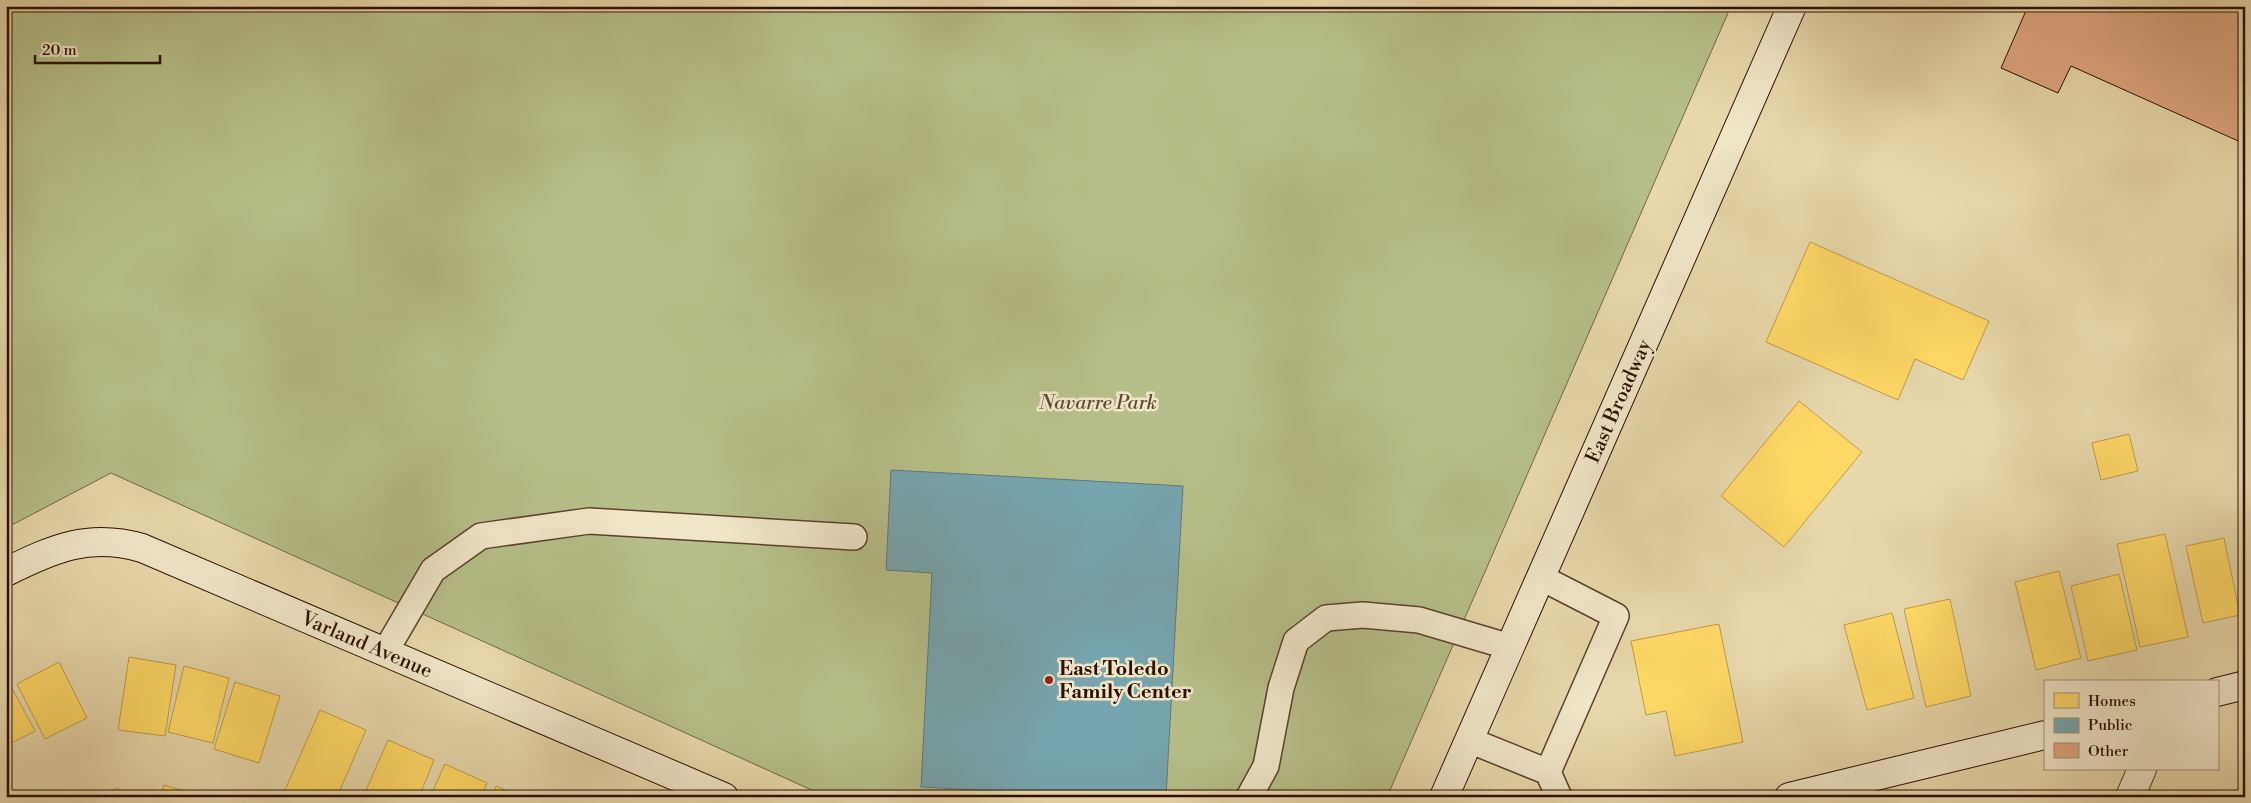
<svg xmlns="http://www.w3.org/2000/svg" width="2251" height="803" font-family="'Libre Bodoni',serif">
<rect width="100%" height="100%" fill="#e8d8ab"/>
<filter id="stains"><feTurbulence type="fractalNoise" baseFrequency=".004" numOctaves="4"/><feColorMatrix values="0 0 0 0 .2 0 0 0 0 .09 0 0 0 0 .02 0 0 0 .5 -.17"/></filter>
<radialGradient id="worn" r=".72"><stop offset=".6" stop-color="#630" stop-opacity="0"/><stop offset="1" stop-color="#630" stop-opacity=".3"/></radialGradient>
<path fill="#b6bf89" stroke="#716745" d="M6 6H1731L1387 797H827L111 473 6 528Z"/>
<path fill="#ffd966" stroke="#c09c48" d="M1810 242 1989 321 1963 380 1915 359 1898 400 1766 342Z
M1799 401 1862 452 1784 547 1721 496Z
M2129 434 2138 471 2101 480 2092 443Z
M2165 534 2188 637 2140 647 2117 544Z
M2224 538 2240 615 2203 623 2186 546Z
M2059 571 2081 658 2036 670 2015 582Z
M2119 574 2137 650 2088 661 2071 586Z
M1950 599 1971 696 1926 707 1904 609Z
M1892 613 1914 698 1867 710 1844 625Z
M1719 624 1743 742 1675 756 1666 711 1646 715 1631 641Z
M129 657 176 665 165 736 118 730Z
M59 662 87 718 45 739 17 684Z
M184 666 229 678 213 743 168 732Z
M6 677 35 731 6 746Z
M235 682 280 696 259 763 214 749Z
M320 710 366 730 337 797H282Z
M388 740 434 760 419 797H363Z
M445 764 487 783 481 797H430Z
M164 785 197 795 196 797H161Z
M496 786 521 797H492Z
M118 788 123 797H100Z"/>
<path fill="#76a5af" stroke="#60787b" d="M891 470 1183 486 1166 797H1099L921 787 932 573 886 570Z"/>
<path fill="#dea67f" stroke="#2c0f01" d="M2028 6H2245V144L2071 66 2058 93 2001 68Z"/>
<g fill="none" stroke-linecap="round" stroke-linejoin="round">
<defs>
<path id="lane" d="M385 652 433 570 481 536 589 521 854 537
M1469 740 1548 772 1616 616 1540 577
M1548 772 1559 797
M1249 797 1266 766 1281 688 1296 641 1326 618 1363 615 1419 620 1510 647"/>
<path id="street" d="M2130 797 2142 769"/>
<path id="secondary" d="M6 572C54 548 89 533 142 548L724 797
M2217 692 2245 685
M1444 797 1792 6
M1789 797 2045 735"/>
</defs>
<use href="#lane" stroke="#5b412c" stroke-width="28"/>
<use href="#street" stroke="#5b412c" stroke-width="30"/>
<use href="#secondary" stroke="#2c0f01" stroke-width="30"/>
<use href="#lane" stroke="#f0e6c8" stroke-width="25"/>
<use href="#street" stroke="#f0e6c8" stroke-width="28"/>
<use href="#secondary" stroke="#f0e6c8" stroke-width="28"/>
</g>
<circle fill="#8f2418" stroke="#f0e6c8" stroke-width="2" cx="1049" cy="680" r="5"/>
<g text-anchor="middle" stroke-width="5" stroke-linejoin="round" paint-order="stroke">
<g font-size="20" fill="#2c0f01" stroke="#f0e6c8">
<text transform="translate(1618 401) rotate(-66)" y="7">East Broadway</text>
<text transform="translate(367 644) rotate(23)" y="7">Varland Avenue</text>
</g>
<g font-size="20" font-style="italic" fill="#5c4d31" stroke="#f0e6c8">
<text x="1098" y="409">Navarre Park</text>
</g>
<g font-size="20" font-weight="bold" fill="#2c0f01" stroke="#f0e6c8" text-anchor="start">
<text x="1059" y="675">East Toledo<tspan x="1059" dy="23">Family Center</tspan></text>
</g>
</g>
<rect width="2251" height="803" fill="none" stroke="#e8d8ab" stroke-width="25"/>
<rect x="8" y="8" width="2236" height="788" fill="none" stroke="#2c0f01" stroke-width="2.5"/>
<rect x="12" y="12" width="2226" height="778" fill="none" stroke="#2c0f01"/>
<rect x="2044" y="680" width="175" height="90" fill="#f0e6c8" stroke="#a29078"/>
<rect x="2054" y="693" width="25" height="15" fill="#ffd966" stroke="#a29078"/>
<text x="2088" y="706" font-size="15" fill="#2c0f01">Homes</text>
<rect x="2054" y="718" width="25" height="15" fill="#76a5af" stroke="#a29078"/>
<text x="2088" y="730" font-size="15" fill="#2c0f01">Public</text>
<rect x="2054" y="743" width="25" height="15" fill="#dea67f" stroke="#a29078"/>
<text x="2088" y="756" font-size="15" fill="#2c0f01">Other</text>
<path d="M35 55v8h125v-8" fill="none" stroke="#2c0f01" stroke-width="2.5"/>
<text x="42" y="55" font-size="15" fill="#2c0f01" stroke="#f0e6c8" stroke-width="4" paint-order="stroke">20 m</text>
<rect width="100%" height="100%" filter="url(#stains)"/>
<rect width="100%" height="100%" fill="url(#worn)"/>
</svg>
